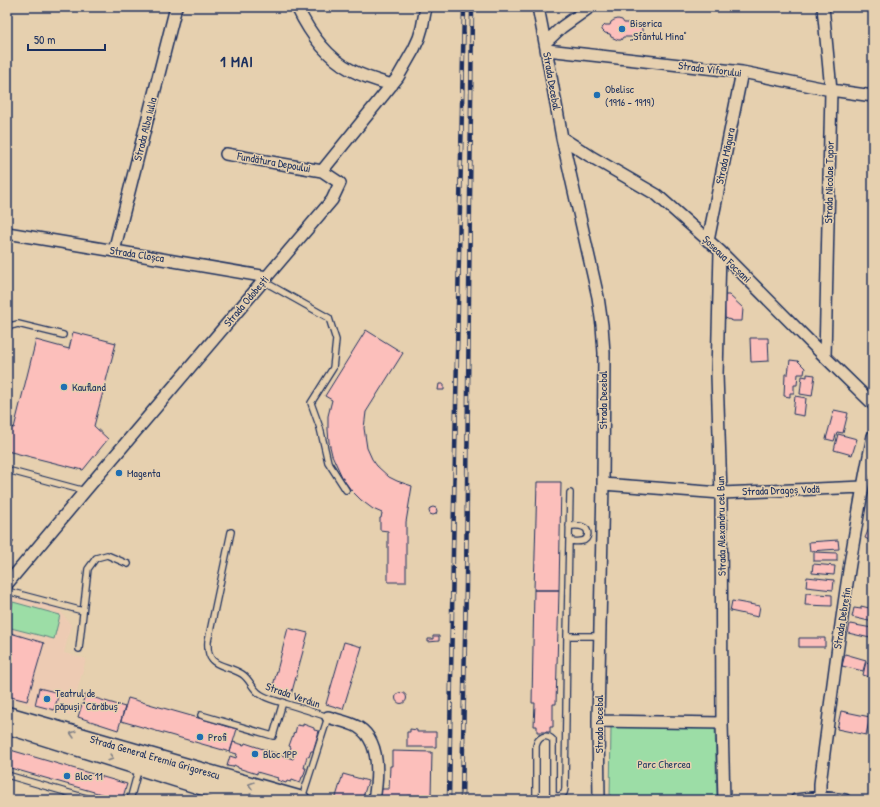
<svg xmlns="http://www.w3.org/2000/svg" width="880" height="807" font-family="'Patrick Hand',sans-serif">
<rect width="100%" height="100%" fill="#e6d0af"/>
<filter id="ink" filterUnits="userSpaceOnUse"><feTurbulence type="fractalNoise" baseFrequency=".025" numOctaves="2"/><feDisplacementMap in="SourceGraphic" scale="8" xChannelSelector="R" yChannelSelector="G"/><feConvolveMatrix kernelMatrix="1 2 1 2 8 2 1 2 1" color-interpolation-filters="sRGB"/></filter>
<g filter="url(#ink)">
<path fill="#edcbb3" d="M7 596 58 608 71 625 64 653 86 659 70 716 7 698Z"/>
<path fill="#9cdda6" stroke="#5c8682" d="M13 602 60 615 54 639 7 627Z
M611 727 715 728 717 798 693 800H610Z"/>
<path fill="#fcbfbb" stroke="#1b2f5e" d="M618 19 622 20 624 23H635V25H642V36H635V37H623L621 40H618L611 37 610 34 605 33 602 30V28L605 25H610L611 22 614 20Z
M724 295H729L743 308 742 321H733L725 318Z
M366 330 403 353 366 412 364 428 367 448 372 459 377 466 389 477 397 481 412 486 406 522V582H388V531L380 530V518H381L382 513 373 509 361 500 351 490 343 479 337 466 332 455 329 442 328 430V416L332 400 325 396Z
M73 332 116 343 94 426 108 439 83 470 7 451V426L14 428 36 340 69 349Z
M750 338H768L769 361 751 362Z
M790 360 798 361 805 368 804 374H798L797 385H794V393H790V397L784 396 785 374H788Z
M807 374 815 375 812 396 800 394 802 376 807 377Z
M439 384H444V390H438Z
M795 396 806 398 804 416 793 414Z
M834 410 848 413 843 433 837 432 834 441 826 439Z
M838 434 857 439 852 455 834 450Z
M537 482H561L559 590H534Z
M429 511a4 4 0 1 1 8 0a4 4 0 1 1-8 0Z
M870 526 873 527V542L865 538Z
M7 539 14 541 7 552Z
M838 540 839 549 810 551 809 542Z
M814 552 837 553V561H814Z
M813 564 835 566 834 575 812 573Z
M807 577 834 580 833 590 806 587Z
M534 590H559L556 704H553V727H550V732H537V726H534L535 703H532Z
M806 593 832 595V606L805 605Z
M732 601 760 606 758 617 730 611Z
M861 606 873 609V622L852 617 854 608 861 609Z
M850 624 872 628 870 638 848 633Z
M288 628 308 633 291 695 272 690Z
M7 632 44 643 27 701 7 696Z
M433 636H439V641L428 642V639H433Z
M799 638H825V647H799Z
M344 642 362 647 343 709 326 704Z
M845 654 866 660 863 671 842 666Z
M866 662 873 664V678L863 675Z
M39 688 59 693 54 710 35 705Z
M395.5 698a5.5 5.5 0 1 1 11 0a5.5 5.5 0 1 1-11 0Z
M85 695 125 707 118 730 78 717Z
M128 698 237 729 230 752 121 721Z
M841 711 870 717 866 735 837 729Z
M303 724 314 728V730L319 731 313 751H311L309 757 307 756 304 768H306L303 777H302L300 783 292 780 291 782 287 781 286 783 277 780 278 778 257 772V774L238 768V767L234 765 233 767 227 766 230 756 236 758 237 754 230 752 233 742 244 745 245 743 293 759 294 755 289 753 291 747 289 746 294 732 295 733 297 725 303 726Z
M410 729 417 730V732H436V747H407V732H410Z
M7 749 127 784 122 800 7 767Z
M392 751 432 752 431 796H407V800L388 799V800H380L381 789H389L390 766H392Z
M343 774 368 781 362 800H335Z"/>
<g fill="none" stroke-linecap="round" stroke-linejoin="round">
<defs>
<path id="lane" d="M263 281 329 318 336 340 333 368 311 403 320 428 328 462 346 490
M7 327 10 326 18 324 63 335
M7 470 85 491
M231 532 208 641C206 669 224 663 242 674 250 679 252 689 260 694 267 699 275 700 283 703 298 707 313 712 328 717L302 798
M569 541C573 541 578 542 582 541 589 540 590 529 583 527 579 525 573 526 569 526
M7 591 83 611
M567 636H600
M79 649 88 569 96 558 107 555 128 564
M201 715 273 736 283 702
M7 775 93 800
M130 800 139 767
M536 800V746C538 737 546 733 553 740V794L556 796H560L564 793 565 789 567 636 570 493"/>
<path id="street" d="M297 7C309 32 326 57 351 70 364 77 378 81 392 85
M538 7 545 43 562 138 598 297 602 325 604 353 603 484 598 721 599 800
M823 7 831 90 825 357
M545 43 562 27 590 7
M547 50 742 72 831 90 873 96
M562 138 590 156 657 195 720 251 825 357 873 404
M226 154 322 171
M7 233 121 252 267 277
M708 241 742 72
M114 251 176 7
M720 251 717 375 721 493 722 723 724 800
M603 484 721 493 863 487
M7 584 85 491 332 200 340 183 322 171 398 77 414 49 419 38 422 28 426 7
M328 717C337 720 349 722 358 727 381 741 378 777 374 800
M598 721 722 723
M796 800 820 797 845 800
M820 800V784C835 668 849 551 873 436"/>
<path id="secondary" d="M7 715 302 800
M9 726 245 800"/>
</defs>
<use href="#lane" stroke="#1b2f5e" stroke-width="8"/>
<use href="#street" stroke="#1b2f5e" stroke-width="14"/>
<use href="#secondary" stroke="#1b2f5e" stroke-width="19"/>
<use href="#lane" stroke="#e6d0af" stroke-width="5.5"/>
<use href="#street" stroke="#e6d0af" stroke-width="11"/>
<use href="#secondary" stroke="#e6d0af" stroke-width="16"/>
<defs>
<path id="rail" d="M449 800 453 553 464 7
M462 800 466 585 472 7"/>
</defs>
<use href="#rail" stroke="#1b2f5e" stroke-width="4.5"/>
<use href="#rail" stroke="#e6d0af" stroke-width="3" stroke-dasharray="9" stroke-linecap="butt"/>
</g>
<defs><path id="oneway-chevron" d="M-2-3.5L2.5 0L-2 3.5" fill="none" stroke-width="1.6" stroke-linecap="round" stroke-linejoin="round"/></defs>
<g stroke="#808086">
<use href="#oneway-chevron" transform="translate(73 734) rotate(-164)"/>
<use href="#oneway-chevron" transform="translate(111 758) rotate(17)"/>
<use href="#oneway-chevron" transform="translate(251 785) rotate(-164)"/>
</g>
</g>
<g fill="#1f6fb2" stroke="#e6d0af" stroke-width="1.5">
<circle cx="622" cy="29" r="4"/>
<circle cx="597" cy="95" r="4"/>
<circle cx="64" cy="387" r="4"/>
<circle cx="119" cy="473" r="4"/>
<circle cx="47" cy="699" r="4"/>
<circle cx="200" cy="737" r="4"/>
<circle cx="255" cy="754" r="4"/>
<circle cx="67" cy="776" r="4"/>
</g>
<g text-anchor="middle" stroke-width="3" stroke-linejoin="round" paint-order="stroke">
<g font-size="11" fill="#1b2f5e" stroke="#e6d0af" text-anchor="start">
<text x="630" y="27">Biserica<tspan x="630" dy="13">„Sfântul Mina"</tspan></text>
<text x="605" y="93">Obelisc<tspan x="605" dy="13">(1916 - 1919)</tspan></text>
<text x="72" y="391">Kaufland</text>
<text x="127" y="477">Magenta</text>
<text x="55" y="697">Teatrul de<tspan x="55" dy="13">păpuși "Cărăbuș"</tspan></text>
<text x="208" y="741">Profi</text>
<text x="263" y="758">Bloc 1PP</text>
<text x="75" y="780">Bloc 11</text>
</g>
<g font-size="11" fill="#1b2f5e" stroke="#e6d0af">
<text transform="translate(710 69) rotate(7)" y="4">Strada Viforului</text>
<text transform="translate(552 81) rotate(80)" y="4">Strada Decebal</text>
<text transform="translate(145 129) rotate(-76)" y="4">Strada Alba Iulia</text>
<text transform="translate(725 156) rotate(-78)" y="4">Strada Măgura</text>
<text transform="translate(274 162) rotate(10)" y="4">Fundătura Depoului</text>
<text transform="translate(829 182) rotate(-89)" y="4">Strada Nicolae Topor</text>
<text transform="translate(137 254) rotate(9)" y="4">Strada Cloșca</text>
<text transform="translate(727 259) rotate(44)" y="4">Șoseaua Focșani</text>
<text transform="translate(246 301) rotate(-50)" y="4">Strada Odobești</text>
<text transform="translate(603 400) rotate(-90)" y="4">Strada Decebal</text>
<text transform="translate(781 490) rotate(-2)" y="4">Strada Dragoș Vodă</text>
<text transform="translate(721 526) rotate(-91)" y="4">Strada Alexandru cel Bun</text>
<text transform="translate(842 618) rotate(-81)" y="4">Strada Debrețin</text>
<text transform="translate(293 695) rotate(19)" y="4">Strada Verdun</text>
<text transform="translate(599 724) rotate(-90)" y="4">Strada Decebal</text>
<text transform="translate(155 757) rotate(16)" y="4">Strada General Eremia Grigorescu</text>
</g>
<g font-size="11" fill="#284065" stroke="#e6d0af">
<text x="664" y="768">Parc Chercea</text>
</g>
<g font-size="15" font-weight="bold" letter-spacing="1" fill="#1b2f5e" stroke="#e6d0af">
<text x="237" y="67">1 MAI</text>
</g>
</g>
<rect width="880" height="807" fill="none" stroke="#e6d0af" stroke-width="24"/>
<rect x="12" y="12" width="856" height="783" fill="none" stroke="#1b2f5e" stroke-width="1.5" filter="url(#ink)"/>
<path d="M28 44v6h77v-6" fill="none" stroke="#1b2f5e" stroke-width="2"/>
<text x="34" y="44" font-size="12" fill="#1b2f5e" stroke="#e6d0af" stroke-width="3" paint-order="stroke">50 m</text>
</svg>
